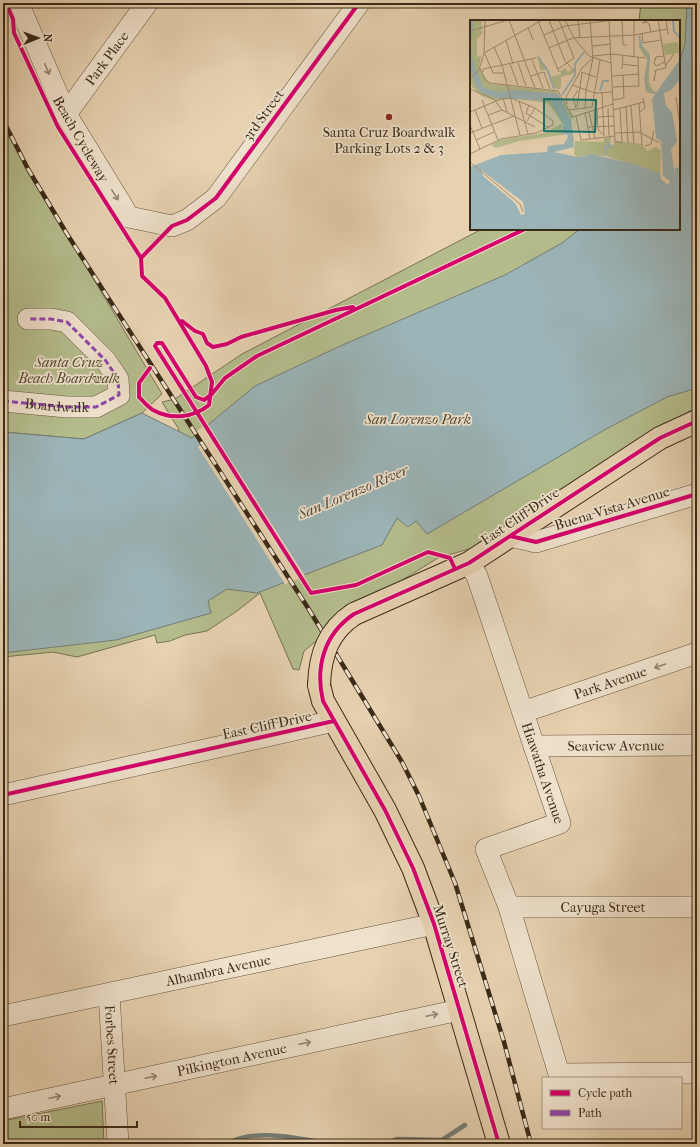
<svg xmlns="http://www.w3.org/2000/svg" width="700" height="1147" font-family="'IM FELL French Canon',serif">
<rect width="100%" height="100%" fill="#e6d1b0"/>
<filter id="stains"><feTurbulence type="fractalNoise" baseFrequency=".005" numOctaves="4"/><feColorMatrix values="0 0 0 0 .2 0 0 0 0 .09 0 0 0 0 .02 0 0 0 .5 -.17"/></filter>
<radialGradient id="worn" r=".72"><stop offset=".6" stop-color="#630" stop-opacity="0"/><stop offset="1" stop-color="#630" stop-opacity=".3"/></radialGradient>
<path fill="#b4bc8c" stroke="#777352" d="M641 3H697V401L694 402 697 403V409L690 411 476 547 438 558 354 610 304 651 299 670 293 669 260 593 237 611 207 631 185 635 170 641 157 643 155 635 77 657 53 652 3 657V577L202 513 178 428 162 402 175 399 242 354 482 229H679V21H639Z
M3 127 162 394 142 413 84 439 3 432Z
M102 1101 104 1144H3V1121Z"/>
<path fill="#9bb4b7" stroke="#747d77" d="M687 3H697V388L667 397 606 429 427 534 416 521 408 527 397 518 382 545 257 593 227 589 208 601 211 613 116 640 3 653V432L84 439 142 413 192 438 255 386 338 347 505 275 562 243 580 229H679V64L685 44Z"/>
<path fill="#e6d1b0" d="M207 423 305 576 285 584 198 447 200 445 193 434Z"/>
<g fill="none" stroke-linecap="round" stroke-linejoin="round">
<path stroke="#747d77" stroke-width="4.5" d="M226 1144C257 1127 299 1139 333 1144
M384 1144 397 1139 442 1140 465 1125"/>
<defs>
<g id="minor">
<path d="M18 3 66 114 129 217 172 226 187 220 216 198 359 3"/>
<path id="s1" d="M66 114 147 3"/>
<path id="s2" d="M3 401 67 407H96L119 395 118 379 106 361 67 322 51 319H28"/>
<path d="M510 536 536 542 697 494"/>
<path id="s3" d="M469 563 477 576 560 823 486 849 509 907 559 1074 697 1073"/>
<path id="s4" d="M523 712 697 653"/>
<path id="s5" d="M534 746 697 745"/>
<path d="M3 795 334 721"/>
<path id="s6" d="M509 907H697"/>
<path id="s7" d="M109 994 118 1144"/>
<path id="s8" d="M3 1016 434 924"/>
<path id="s9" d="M3 1109 459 1010"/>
</g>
<path id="major" d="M354 614 469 563 660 438 697 421
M319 685 323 701 385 810 413 868 434 924 499 1144"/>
</defs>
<use href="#minor" stroke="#65543d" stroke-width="22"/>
<use href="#major" stroke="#3a2a17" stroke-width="24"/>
<use href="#minor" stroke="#efe1cc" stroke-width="21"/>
<use href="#major" stroke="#e6d1b0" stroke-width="22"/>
<defs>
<path id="rail" d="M3 120 28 169 67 234 308 608 402 762 419 796 455 883 504 1042 531 1144"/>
</defs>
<use href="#rail" stroke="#3a2a17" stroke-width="4.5"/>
<use href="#rail" stroke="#efe1cc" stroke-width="3" stroke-dasharray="9" stroke-linecap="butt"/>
<defs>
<path id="major-bridge" d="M319 685C320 655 328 631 354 614"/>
</defs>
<use href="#major-bridge" stroke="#3a2a17" stroke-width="24" stroke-linecap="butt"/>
<use href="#major-bridge" stroke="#e6d1b0" stroke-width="22"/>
<path stroke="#8e44ad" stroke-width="3" stroke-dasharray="6 3" stroke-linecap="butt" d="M3 401 67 407H96L119 395 118 379 106 361 67 322 51 319H28"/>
<defs>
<path id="cycleway" d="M6 3 13 19 14 33 58 127 141 258
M182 321 195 331 203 334 207 343 213 347 227 344 241 337 336 310 353 307
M150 368 139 383V397C143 401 148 407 153 410 171 420 193 418 209 405L212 382 206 366 165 298 142 276 141 258 172 226 187 220 216 198 359 3
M510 536 536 542 697 494
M455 569 450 558 428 552 356 585 311 593 155 346 157 343H162L196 397 204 400 211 395 225 378 257 356 525 229
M3 795 334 721
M499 1144 434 924 413 868 385 810 323 701C315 667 324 634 354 614L469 563 660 438 697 421"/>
</defs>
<use href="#cycleway" stroke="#efe1cc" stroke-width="6"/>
<use href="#cycleway" stroke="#d6006c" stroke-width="4"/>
</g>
<defs><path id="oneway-shaft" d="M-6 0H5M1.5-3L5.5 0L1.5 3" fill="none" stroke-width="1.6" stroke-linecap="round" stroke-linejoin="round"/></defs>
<g stroke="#948672">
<use href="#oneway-shaft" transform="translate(47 69) rotate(67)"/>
<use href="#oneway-shaft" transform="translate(115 195) rotate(58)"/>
<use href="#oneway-shaft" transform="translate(660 666) rotate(161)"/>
<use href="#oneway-shaft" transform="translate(432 1015) rotate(-12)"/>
<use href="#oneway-shaft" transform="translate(305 1043) rotate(-12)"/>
<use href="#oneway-shaft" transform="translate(151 1077) rotate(-12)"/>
<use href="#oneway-shaft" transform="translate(55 1097) rotate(-12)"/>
</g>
<circle fill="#8f2418" stroke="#efe1cc" stroke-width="1.5" cx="389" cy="117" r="4"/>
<g text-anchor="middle" stroke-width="3.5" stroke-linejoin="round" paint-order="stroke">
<g font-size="14" fill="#3a2a17" stroke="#efe1cc">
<text dy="5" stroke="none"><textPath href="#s1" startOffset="69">Park Place</textPath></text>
<text transform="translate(263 115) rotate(-54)" y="5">3rd Street</text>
<text transform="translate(81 139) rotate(60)" y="5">Beach Cycleway</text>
<text dy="5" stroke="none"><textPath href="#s2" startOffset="54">Boardwalk</textPath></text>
<text transform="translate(612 508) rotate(-17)" y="5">Buena Vista Avenue</text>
<text transform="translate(520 516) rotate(-34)" y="5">East Cliff Drive</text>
<text dy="5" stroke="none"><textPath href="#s4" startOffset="92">Park Avenue</textPath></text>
<text transform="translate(267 725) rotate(-12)" y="5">East Cliff Drive</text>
<text dy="5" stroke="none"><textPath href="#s5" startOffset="82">Seaview Avenue</textPath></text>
<text dy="5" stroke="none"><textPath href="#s3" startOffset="223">Hiawatha Avenue</textPath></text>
<text dy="5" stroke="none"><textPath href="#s6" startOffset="94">Cayuga Street</textPath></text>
<text transform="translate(451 946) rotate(72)" y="5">Murray Street</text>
<text dy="5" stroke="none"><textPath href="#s8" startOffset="220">Alhambra Avenue</textPath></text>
<text dy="5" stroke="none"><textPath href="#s7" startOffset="51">Forbes Street</textPath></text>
<text dy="5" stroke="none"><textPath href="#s9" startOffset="234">Pilkington Avenue</textPath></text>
</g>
<g font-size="14" fill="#3a2a17" stroke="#efe1cc">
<text x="389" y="137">Santa Cruz Boardwalk<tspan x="389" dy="16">Parking Lots 2 &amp; 3</tspan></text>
</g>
<g font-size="14" font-style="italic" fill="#52472e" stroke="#efe1cc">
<text x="69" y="367">Santa Cruz<tspan x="69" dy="16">Beach Boardwalk</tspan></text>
<text x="418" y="424">San Lorenzo Park</text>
</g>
<g font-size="15" font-style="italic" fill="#524c3f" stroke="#efe1cc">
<text transform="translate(353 492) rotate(-23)" y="5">San Lorenzo River</text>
</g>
</g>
<g transform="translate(470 20)">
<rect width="210" height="210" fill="#e6d1b0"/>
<path d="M0 0H15L11 2 12 10H10L13 12 7 19V37L11 36 9 48 20 64 86 71 104 98 101 100 104 121 99 120 96 102 92 104V115L49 121 26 128 21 125 30 120 74 113 92 103 78 83 42 78 26 81 11 76 0 64ZM208 22 209 33 195 35 193 24ZM96 48 98 52 102 49V54L91 57V67L89 70 85 68 79 58 91 54 90 51ZM141 117 140 124 144 125V121L172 124 177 131 186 127 191 130 190 153 136 136 114 135 108 137 104 134 105 121 134 122 133 118Z" fill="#b4bc8c"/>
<path d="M169 15 170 23 180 34 179 61 184 74 176 72 174 59 177 40 169 28Z" fill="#b4bc8c"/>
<path d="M69 36 81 57 84 56 88 69 85 68 77 50H70L68 38H65Z" fill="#b4bc8c"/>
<path d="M1 0H4L1 28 4 44 13 67 27 72 43 70 89 74 101 102 104 127 84 132 108 137 121 134 160 143 190 153 191 159 198 165 200 161 193 156 191 121 186 118 182 79 210 39V60L201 70 194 73 196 86 202 92 207 121 201 130 205 154V148L210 147V210H0V147L31 135 77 132 78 126 94 124 98 117 97 114 92 115 93 103 80 81 26 78 12 73 6 66 0 49Z" fill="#9bb4b7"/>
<path d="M11 150 53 182 55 194 51 195 45 183 13 156Z" fill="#e6d1b0"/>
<path fill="none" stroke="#9bb4b7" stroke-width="2" d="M203 0 204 11 210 18M169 16 172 28 179 38 176 60 178 70 187 74M68 37 78 51 84 69M130 71 133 61H139M92 75 105 55V44L114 32M193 90 190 71 193 64 210 49M194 90 196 122M125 91 127 105M136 136 135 127H141L137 121"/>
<path fill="none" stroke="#a18e73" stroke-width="1" d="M15 0 14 32 23 53H34M39 0 65 68M79 0 95 41 103 49V53M95 0 104 18 119 36 141 43M108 0 110 18M152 0 153 25H157M196 0 198 15M68 1 89 52M177 2 172 3 176 1 179 4 181 12M58 7 63 20M0 11 38 0M172 14 173 23 191 20M74 15 95 6 145 0M36 20 43 44M122 26 141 24M24 27 32 45 50 115M79 28 103 18 164 15 197 9M123 36 142 34 175 38M194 36 186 37 184 43 186 46 195 42M164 37V0M62 40 73 68M48 43 56 66M40 44 48 65M152 44 168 46M196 45 204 34M10 48 15 60 20 63 88 71 103 97 143 84 139 0M88 49 104 38 89 0M152 49 153 35M9 50 14 33 72 0M186 50 196 48 188 0M13 52V49L66 38M111 52 126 57M184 52 186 50 184 61V58M61 56 74 52 80 69M142 56 169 54M0 58 9 50M102 65 125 73 142 72M143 67 169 66 168 37M0 69 24 79 32 90 65 107M132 72 134 116M206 77 210 105M33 78 37 92M12 80 28 120M143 80 154 78 153 55M49 81 58 114M97 84 96 77 112 48 123 38M143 84 145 121 152 123 150 89M169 84 172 125M59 85 56 93 79 108M161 86 164 125M107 87 112 53M156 87 158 123M106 88 103 78 108 70M138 88 139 116M115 89 116 71 123 38 120 0M127 89 128 110 134 115M5 90 12 108M99 90 122 87 130 40M143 90 174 82M0 92 31 79 41 78M115 92 120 119M119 92 125 119M170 92 175 88 173 78M18 95 32 90M106 96 111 120 145 116M128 97 144 96M57 101 65 88M0 105 10 129M118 107 144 106M0 113 44 96M144 113 169 112 190 123M6 120 24 112M175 126 181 124 184 111M0 134 31 119 66 113 83 105V101L65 88 41 78M0 142 50 184 53 192"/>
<path fill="#0f766e" fill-opacity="0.15" stroke="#0f766e" stroke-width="2" d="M74 79 126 80 125 112 74 111Z"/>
<rect width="210" height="210" fill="none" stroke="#3a2a17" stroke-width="2"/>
</g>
<rect width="700" height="1147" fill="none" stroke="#e6d1b0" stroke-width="16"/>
<rect x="4" y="4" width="692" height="1139" fill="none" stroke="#3a2a17" stroke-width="2"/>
<rect x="8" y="8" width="684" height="1131" fill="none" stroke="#3a2a17"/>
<rect x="542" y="1077" width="140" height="52" fill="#efe1cc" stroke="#a79884"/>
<rect x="550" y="1090" width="20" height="6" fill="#d6006c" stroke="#a79884"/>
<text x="578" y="1097" font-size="12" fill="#3a2a17">Cycle path</text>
<rect x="550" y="1110" width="20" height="6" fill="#8e44ad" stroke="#a79884"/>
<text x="578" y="1117" font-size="12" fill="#3a2a17">Path</text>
<g transform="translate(38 38) rotate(89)" stroke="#efe1cc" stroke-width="3" paint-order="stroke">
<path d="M0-3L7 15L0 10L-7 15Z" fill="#3a2a17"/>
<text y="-6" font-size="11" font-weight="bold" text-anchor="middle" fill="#3a2a17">N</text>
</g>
<path d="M20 1121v6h117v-6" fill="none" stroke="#3a2a17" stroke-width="2"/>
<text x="26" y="1121" font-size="12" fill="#3a2a17" stroke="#efe1cc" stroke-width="3" paint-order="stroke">50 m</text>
<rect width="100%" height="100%" filter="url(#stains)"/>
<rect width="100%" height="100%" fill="url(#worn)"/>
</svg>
